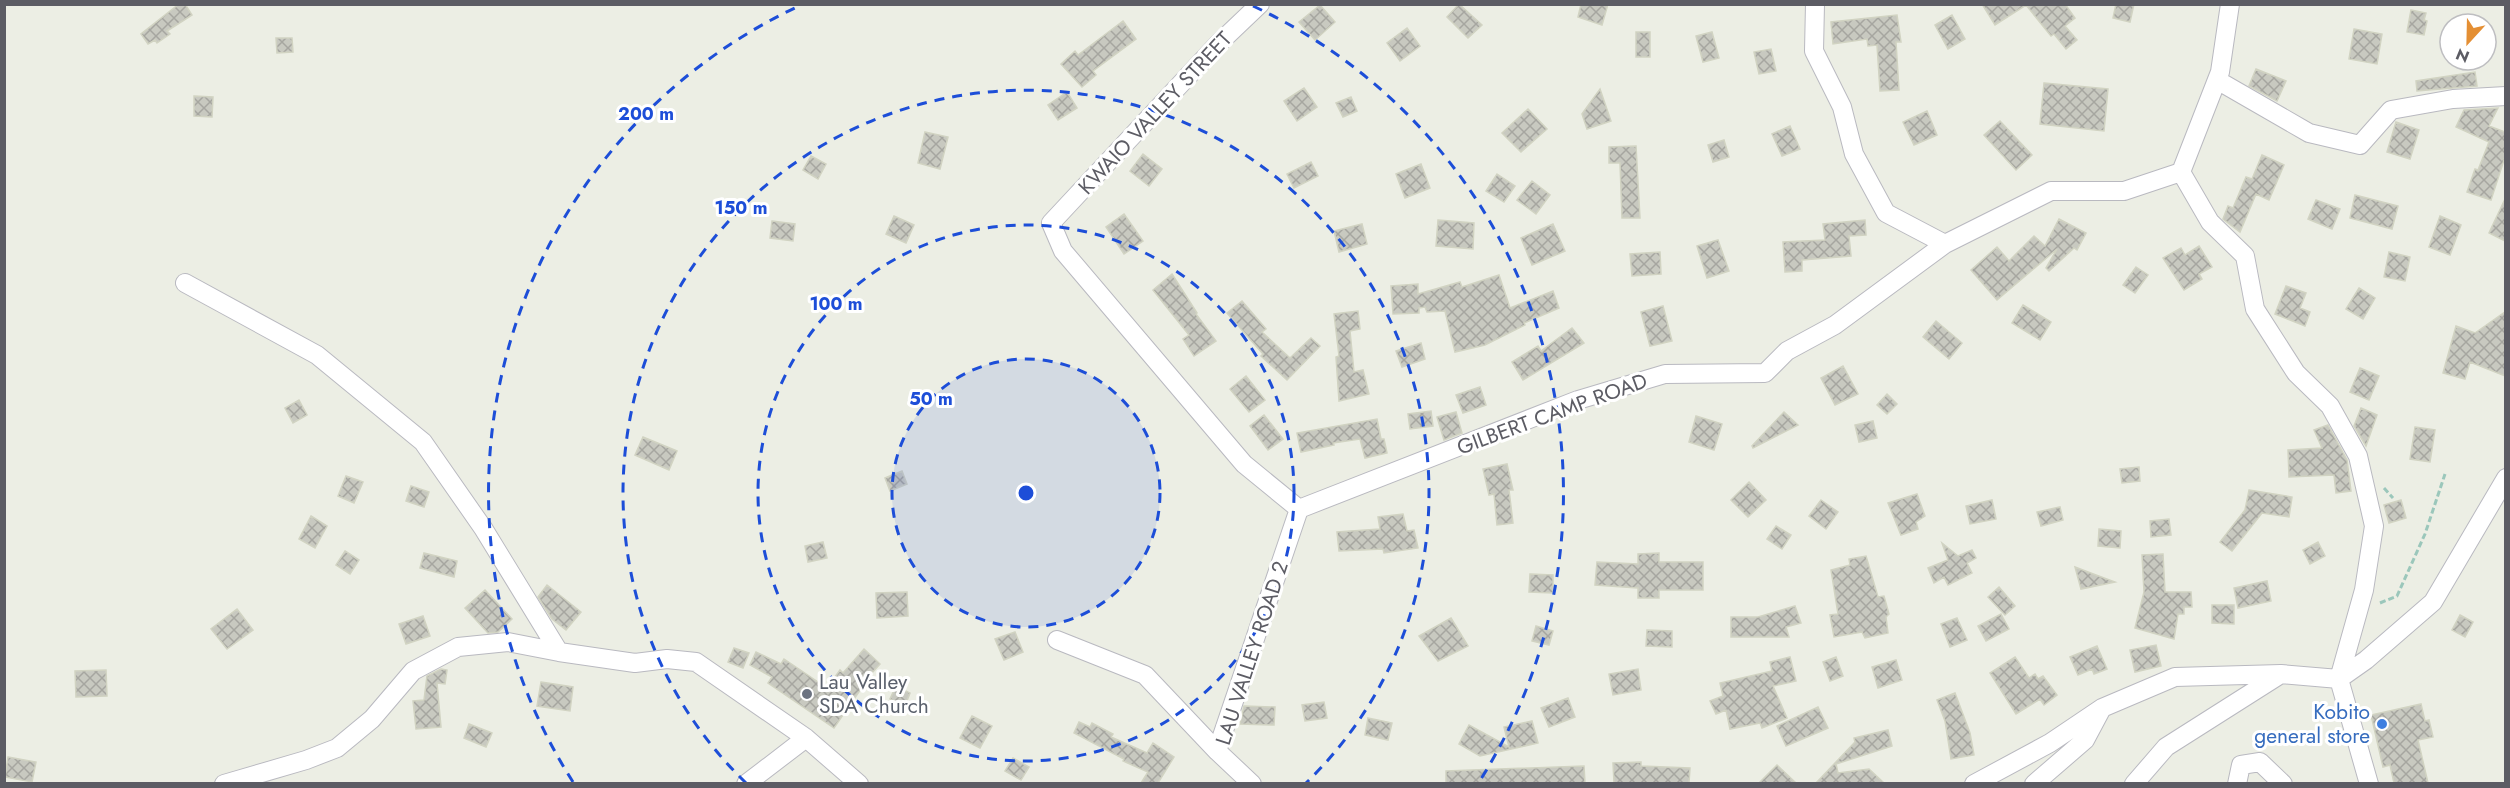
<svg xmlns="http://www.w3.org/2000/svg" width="2510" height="788" font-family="Jost,sans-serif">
<defs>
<pattern id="building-cross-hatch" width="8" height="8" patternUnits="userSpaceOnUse" patternTransform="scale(1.5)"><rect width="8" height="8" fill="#c8c9c0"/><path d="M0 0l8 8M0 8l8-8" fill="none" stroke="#a6a6a0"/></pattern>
</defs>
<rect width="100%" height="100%" fill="#eceee4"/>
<path fill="url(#building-cross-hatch)" stroke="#d1d3c2" stroke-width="1.5" d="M179 4H185L192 15 167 31 170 34 157 43 155 40 148 44 141 34Z
M1459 4 1482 25 1468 38 1447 17Z
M1581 4H1608L1602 25 1578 17Z
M1982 4H2065L2075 18 2065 26 2077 40 2066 49 2054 34 2051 36 2026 5 1995 25Z
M2116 4H2134L2130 22 2113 18Z
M1320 5 1335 22 1315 40 1299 22Z
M2411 10 2426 13 2424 20 2427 21 2424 35 2407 32Z
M1897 15 1901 42H1896L1899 90 1880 91 1877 45 1868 46 1867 39 1833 44 1831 22Z
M1952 15 1965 39 1948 49 1935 25Z
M1123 21 1136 39 1093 71 1096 75 1082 87 1061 64 1075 51 1078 55Z
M1407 28 1420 46 1400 61 1387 43Z
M2354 29 2382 34 2377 64 2349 59Z
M1636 32H1650V57H1636Z
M1712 32 1719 58 1703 62 1696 36Z
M276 38H292L293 52 277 53Z
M1771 49 1776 71 1759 74 1754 52Z
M2256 69 2286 81 2277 101 2249 86Z
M2475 72 2477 86 2417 91 2416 81Z
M2044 83 2108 89 2104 131 2040 124Z
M1304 88 1317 107 1297 121 1284 101Z
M1600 89 1611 121 1587 129 1582 114Z
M1067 92 1077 108 1058 120 1048 105Z
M194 96 213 97 212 117 194 116Z
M1351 97 1357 111 1343 117 1336 103Z
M2498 108 2489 126 2505 132V157L2491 200 2467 192 2475 169 2478 170 2489 142 2456 127 2464 110Z
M1528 109 1547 129 1521 152 1502 133Z
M1927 111 1937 135 1914 145 1903 122Z
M2000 121 2032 155 2016 170 1984 135Z
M2396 122 2419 130 2410 159 2387 152Z
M1790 126 1800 149 1782 156 1772 134Z
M925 132 948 137 940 169 918 163Z
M1724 140 1729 157 1713 162 1708 145Z
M1636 146 1640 218H1622L1620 163H1609V147Z
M1143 154 1162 169 1149 186 1130 171Z
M2262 155 2284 165 2269 200 2256 194 2240 232 2223 219 2228 206 2233 208 2246 177 2252 179Z
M811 156 826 164 818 179 803 170Z
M1311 162 1318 176 1294 188 1287 174Z
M1421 164 1430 188 1405 198 1396 174Z
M1497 174 1515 186 1504 202 1486 191Z
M1532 181 1550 195 1536 214 1517 200Z
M2355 195 2398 206 2392 229 2350 218Z
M2505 199V241L2489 233Z
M2316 200 2340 209 2332 229 2308 219Z
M1124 214 1143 241 1124 254 1106 227Z
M894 216 914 225 906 243 886 234Z
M2440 216 2461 225 2450 255 2429 247Z
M2059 219 2086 233 2077 250 2074 248 2049 271 2046 268 2057 249 1997 300 1971 270 1997 247 2009 261 2034 236 2045 246Z
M1438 220 1474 223 1473 249 1436 246Z
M1865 220 1866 235 1849 236 1851 256 1802 260V271L1785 272 1783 242 1825 240 1823 224Z
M772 221 795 224 793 241 770 238Z
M1362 224 1367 244 1339 252 1334 231Z
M1553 224 1565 251 1532 265 1521 238Z
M1718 240 1729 271 1707 278 1697 246Z
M2199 246 2212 267 2199 274 2202 279 2184 290 2163 258 2181 248 2185 255Z
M1660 252 1661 274 1632 276 1630 254Z
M2389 252 2410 257 2405 281 2384 277Z
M2136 267 2148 275 2135 293 2123 285Z
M1172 274 1197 313 1196 314 1216 341 1194 356 1183 339 1189 335 1153 290Z
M1499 275 1510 308 1553 291 1559 308 1524 323 1525 325 1485 345 1455 352 1445 311 1427 312 1425 307 1419 308V313L1393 314 1391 286 1418 284V294L1460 282 1462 287Z
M2286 286 2306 293 2300 308 2310 312 2305 326 2275 314Z
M2359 288 2375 298 2363 319 2346 309Z
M1242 301 1266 329 1262 332 1290 358 1311 338 1320 346 1287 380 1261 356 1263 354 1227 313Z
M2023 305 2051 322 2040 340 2012 323Z
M1663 306 1672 341 1650 346 1641 312Z
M1358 311 1360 329 1350 331 1354 372 1363 370 1369 394 1339 401 1336 357 1339 356 1334 314Z
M2505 312V376L2470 362 2465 379 2443 373 2456 326 2475 333Z
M1936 321 1962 343 1949 359 1923 337Z
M1572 328 1584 343 1523 380 1512 362 1538 346 1541 351Z
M1421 343 1425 359 1402 367 1396 351Z
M1843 366 1858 394 1835 405 1821 378Z
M2360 368 2379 376 2369 400 2350 392Z
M1246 376 1265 400 1249 412 1230 389Z
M1480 387 1486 405 1463 413 1456 395Z
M1887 394 1897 404 1887 414 1877 405Z
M299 400 307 415 293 423 285 408Z
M2361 408 2377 415 2366 446 2354 426Z
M1431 411 1433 426 1410 429 1408 414Z
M1456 412 1462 433 1444 440 1437 417Z
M1784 412 1798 425 1753 448 1752 446Z
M1264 415 1283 439 1268 450 1250 426Z
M1696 416 1722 424 1714 450 1689 442Z
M1377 419 1381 439H1384L1387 453 1365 458 1360 439 1333 443 1334 445 1301 452 1297 433Z
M1873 421 1877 438 1859 442 1855 425Z
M2328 425 2347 460 2351 491 2336 493 2334 475 2289 477 2288 450 2322 448 2314 430Z
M2415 427 2435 430 2430 462 2410 459Z
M643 437 677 451 669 470 635 455Z
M1507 464 1513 490H1509L1513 523 1497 525 1494 494 1489 495 1483 469Z
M2139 467 2140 481 2122 483 2120 469Z
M902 471 907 484 890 491 885 478Z
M346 476 363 482 354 503 338 496Z
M1749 482 1766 500 1748 517 1731 500Z
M411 486 429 492 424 507 406 501Z
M2249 490 2292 497 2289 517 2262 513 2232 551 2220 542 2245 510Z
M1917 494 1925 516 1916 522 1918 529 1901 535 1888 503Z
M1821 500 1838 512 1826 529 1809 516Z
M1992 500 1996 519 1970 524 1966 506Z
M2401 500 2406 518 2389 523 2384 505Z
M2060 507 2063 520 2041 526 2037 512Z
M1403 514 1407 531 1414 530 1418 548 1384 553 1383 549 1339 551 1337 532 1380 529 1378 517Z
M311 516 327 526 315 548 299 539Z
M2169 519 2171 535 2151 537 2150 521Z
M1776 526 1791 535 1782 549 1767 539Z
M2099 529 2121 531 2120 548 2098 546Z
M823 542 827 558 808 562 805 546Z
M2318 542 2325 556 2310 564 2303 550Z
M1942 543 1958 556 1972 550 1976 558 1967 563 1972 573 1948 585 1944 577 1934 583 1928 568 1948 560Z
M345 551 359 560 350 574 336 565Z
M424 553 457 561 454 577 420 568Z
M1659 553V562H1703V590H1659V598H1638V588L1595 585 1597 562 1638 564V554Z
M2163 554 2165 592H2191L2192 607H2184V614H2178L2174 639 2135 628 2144 592 2142 555Z
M1866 556 1878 597 1884 596 1889 614 1886 617 1888 633 1865 638 1862 632 1834 637 1830 615 1838 614 1831 570 1850 565 1849 559Z
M2075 567 2096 575 2115 582 2081 589Z
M1530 574 1553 575V593L1529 592Z
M2267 581 2271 601 2238 608 2234 588Z
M547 585 581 612 566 630 552 619 538 597Z
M1999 587 2015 606 2005 615 1988 597Z
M485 590 512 619 498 632 488 633 465 608Z
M907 592 908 616 877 618 876 593Z
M2212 605H2234V624L2212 623Z
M1795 606 1801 623 1786 627 1789 637H1731V617H1758Z
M237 609 253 630 227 649 211 629Z
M2001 614 2009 629 1986 641 1978 626Z
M2460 615 2473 622 2465 637 2452 630Z
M423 616 430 636 406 644 399 624Z
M1451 618 1468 646 1438 661 1419 636Z
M1957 618 1967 640 1950 647 1941 624Z
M1536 626 1553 631 1549 645 1532 641Z
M1647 630 1672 631V647L1646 646Z
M1015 632 1023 652 1004 660 995 639Z
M2156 645 2161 666 2135 672 2130 650Z
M2097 646 2107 669 2094 674 2092 669 2078 675 2070 657Z
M734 648 749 653 743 668 728 662Z
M864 649 880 664 861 685 863 686 834 728 768 683 772 677 750 665 756 652 781 664 784 659 827 688 840 670 843 673Z
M1790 657 1796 681 1773 686 1787 718 1762 728 1760 723 1730 729 1726 710 1716 714 1710 701 1723 696 1720 683 1772 671 1770 662Z
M1836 657 1843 676 1830 681 1823 662Z
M2015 657 2029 678 2035 674 2038 679 2043 676 2057 695 2044 705 2040 699 2016 714 1990 673Z
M1896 660 1902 680 1878 688 1872 667Z
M441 669 447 670 445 684 437 683 441 727 416 729 413 701 424 700 427 676Z
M1638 669 1641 690 1613 695 1609 674Z
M106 670 107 696 76 697 75 671Z
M541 682 573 687 570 711 537 706Z
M896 686 910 693 905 706 890 699Z
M1955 693 1970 733 1974 755 1951 759 1945 721 1937 700Z
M1568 698 1575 717 1549 727 1541 708Z
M1324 702 1327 718 1305 721 1302 705Z
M2421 704 2425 721 2429 720 2433 737 2418 740 2428 783H2394L2390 765 2383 767 2371 715Z
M1244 706 1275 707 1274 725 1240 724Z
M1818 707 1828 728 1786 746 1777 726Z
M972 716 992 726 980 748 960 738Z
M1368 718 1392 723 1388 740 1365 735Z
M1532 721 1538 743 1480 756 1459 744 1469 725 1509 747 1504 727Z
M1079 722 1090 727 1092 723 1113 734 1111 737 1147 753 1153 743 1174 757 1158 783H1141L1148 772 1123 761 1124 759 1074 733Z
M469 724 492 733 486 747 464 738Z
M1888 730 1892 746 1836 764 1838 773 1869 769 1884 783H1816L1855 742 1854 738Z
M8 757 36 762 32 782 5 777Z
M1013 758 1029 767 1021 780 1005 771Z
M1641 762V766L1690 768 1689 783H1614L1613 763Z
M1777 765 1796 783H1759Z
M1584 766 1585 783H1446V771Z"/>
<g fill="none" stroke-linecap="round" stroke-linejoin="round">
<defs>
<path id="minor" d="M1260 4 1217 45 1051 223 1063 251 1244 464 1299 509 1578 400 1665 374 1765 373 1787 351 1835 325 1945 244 2051 191H2124L2181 172 2220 72 2230 4
M1815 4 1814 51 1842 107 1854 154 1886 213 1945 244
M2217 80 2309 133 2360 145 2391 110 2453 99 2506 96
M2181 172 2210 222 2245 256 2255 309 2296 373 2330 406 2358 456 2374 526 2364 590 2339 679
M185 283 317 355 423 442 483 528 559 652
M1057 640 1145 675 1217 751 1252 784
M2339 679 2366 660 2433 602 2506 478
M2339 679 2369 784
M1217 751 1299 509
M224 784 306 760 337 748 372 719 413 671 458 647 508 642 559 652 635 663 667 659 696 662 806 738 859 784
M746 784 806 738
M1974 784 2050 743 2102 708 2175 677 2281 674
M2034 784 2085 740 2101 710
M2134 784 2166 747 2281 674 2339 679
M2237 784 2241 765 2260 762 2283 784"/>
</defs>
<use href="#minor" stroke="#b9b9c0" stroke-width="20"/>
<path stroke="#9bc7bb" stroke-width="3" stroke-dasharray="6 3" stroke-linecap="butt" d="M2384 488 2393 498
M2380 603 2397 596 2425 534 2445 474"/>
<use href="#minor" stroke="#fff" stroke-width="18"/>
</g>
<circle cx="1026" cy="493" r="134" fill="#1d4ed8" fill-opacity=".12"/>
<g fill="none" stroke="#1d4ed8" stroke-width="3" stroke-dasharray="10 8">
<circle cx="1026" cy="493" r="134"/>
<circle cx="1026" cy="493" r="268"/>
<path d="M746 783A403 403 0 1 1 1306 783"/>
<path d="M573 782A537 537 0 0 1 799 6M1253 6A537 537 0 0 1 1479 782"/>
</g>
<circle fill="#6b7280" stroke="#fff" stroke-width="2" cx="807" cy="694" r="6"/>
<circle fill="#3f7fe0" stroke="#fff" stroke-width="2" cx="2382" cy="724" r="6"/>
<g text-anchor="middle" stroke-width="6" stroke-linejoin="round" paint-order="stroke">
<g font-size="21" fill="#5c5c64" stroke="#fff">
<text transform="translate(1155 113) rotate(-47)" y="7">KWAIO VALLEY STREET</text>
<text transform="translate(1552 414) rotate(-20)" y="7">GILBERT CAMP ROAD</text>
<text transform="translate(1252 653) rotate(-72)" y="7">LAU VALLEY ROAD 2</text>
</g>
<g font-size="21" fill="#5b616d" stroke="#fff" text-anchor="start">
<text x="819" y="689">Lau Valley<tspan x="819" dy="24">SDA Church</tspan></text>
</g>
<g font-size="21" fill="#366cbe" stroke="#fff" text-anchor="end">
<text x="2370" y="719">Kobito<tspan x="2370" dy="24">general store</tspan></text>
</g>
</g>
<circle cx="1026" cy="493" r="9" fill="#1d4ed8" stroke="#fff" stroke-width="3"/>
<g font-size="18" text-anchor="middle" font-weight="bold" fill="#1d4ed8" stroke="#fff" stroke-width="6" stroke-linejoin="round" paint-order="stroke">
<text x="646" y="120">200 m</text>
<text x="741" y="214">150 m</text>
<text x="836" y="310">100 m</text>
<text x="931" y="405">50 m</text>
</g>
<rect width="2510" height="788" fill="none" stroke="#5c5c64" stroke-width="12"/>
<g transform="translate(2468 42) rotate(202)"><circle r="28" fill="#ffffff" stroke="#bebec1" stroke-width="1.5"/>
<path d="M0-4.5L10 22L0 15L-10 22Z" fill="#e48f34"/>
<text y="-9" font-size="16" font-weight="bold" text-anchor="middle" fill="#5c5c64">N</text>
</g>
</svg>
